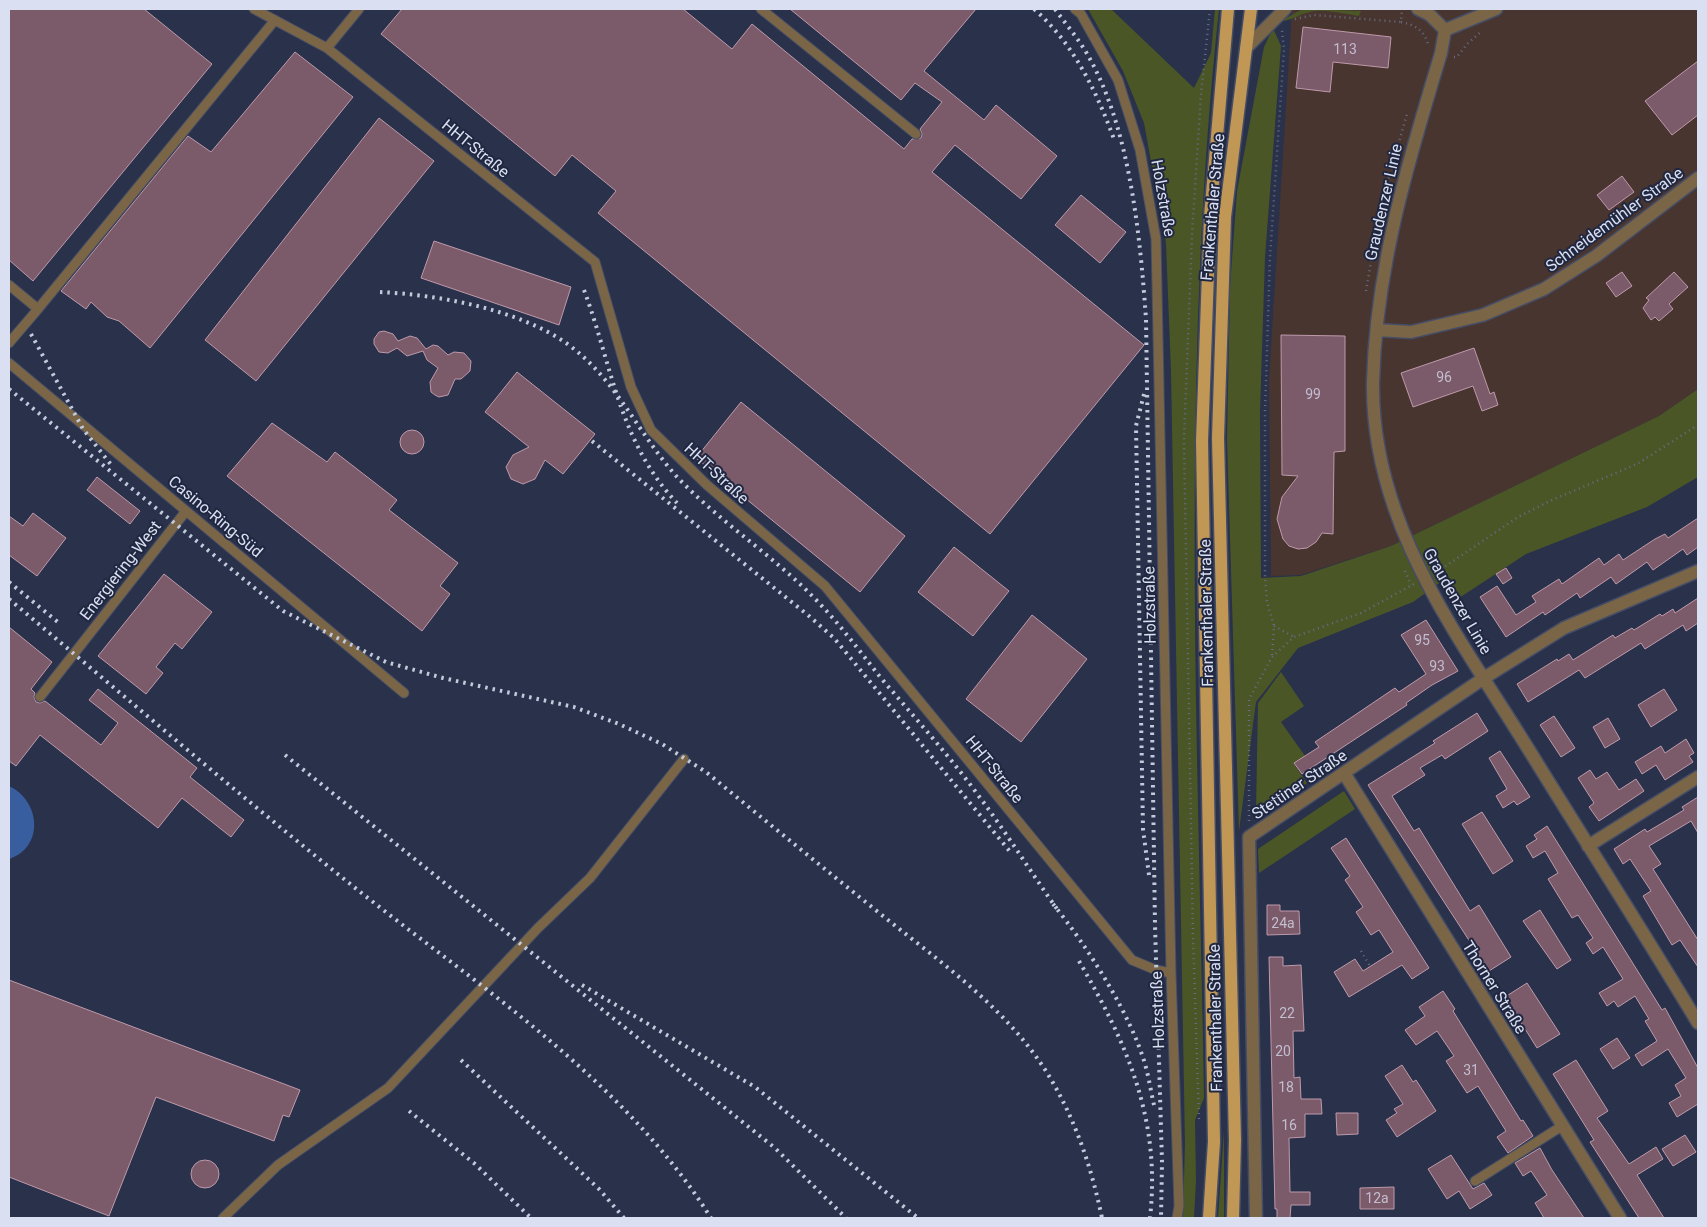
<svg xmlns="http://www.w3.org/2000/svg" width="1707" height="1227" font-family="Roboto,sans-serif">
<rect width="100%" height="100%" fill="#29314b"/>
<path fill="#48352f" d="M1292 9H1698V389L1659 416 1391 546 1301 575 1271 576 1269 380Z"/>
<path fill="#4b5626" d="M1088 9H1111L1194 88 1211 53 1215 9H1219C1180 370 1198 735 1204 1098L1195 1120 1196 1180 1194 1218H1183L1185 1143 1171 372 1166 243 1144 123 1123 71Z
M1303 9 1361 11 1359 16C1345 14 1329 10 1315 11 1303 12 1289 22 1280 21Z
M1273 28 1281 46 1265 257 1260 412 1261 578 1301 576 1391 546 1659 416 1698 389V477L1647 507 1526 554 1453 602 1443 586 1445 579 1413 602 1298 648 1256 702 1239 831 1227 439 1230 287 1237 191 1264 47Z
M1281 672 1304 706 1281 722 1305 756 1294 764 1307 783 1266 811H1256L1258 703Z
M1344 791 1355 809 1259 873 1258 849Z
M1224 1131V1218H1218Z"/>
<path fill="#385ea0" d="M9 786C40 800 45 847 9 859Z"/>
<path fill="#7b5a6a" stroke="#be9aab" d="M9 9H144L212 64 33 281 9 260Z
M402 9H683L732 49 752 24 904 149 912 139 921 138 922 134 920 129 942 102 915 83 901 100 790 9H976L924 71 984 120 996 105 1057 156 1021 199 955 145 932 172 1144 345 990 534 598 213 616 191 572 155 555 176 381 34Z
M1303 27 1391 37 1388 68 1333 62 1330 92 1296 88Z
M295 52 353 97 150 348 119 321 107 317 91 302 86 309 61 291 188 136 211 152Z
M1698 61V115L1672 135 1645 101Z
M379 118 434 161 256 381 205 340Z
M1622 176 1634 192 1609 210 1597 195Z
M1081 195 1126 232 1100 263 1055 225Z
M434 241 571 287 559 325 421 278Z
M1622 272 1632 286 1616 297 1606 283Z
M1674 272 1688 287 1669 304 1673 309 1659 321 1655 317 1651 320 1643 308 1649 300 1646 298Z
M384 331 393 334 398 341 410 336 417 338 426 349 433 345 438 346 448 355 454 352 464 353 471 361 470 371 461 379H455L448 395 439 397 435 395 431 392 430 382 438 368 427 360 423 351 407 356 397 348 388 353 379 352 374 344V339L379 332Z
M1281 335 1345 336V451L1334 452 1333 534 1322 533 1316 542 1307 548 1298 549 1289 546 1283 539 1277 519 1282 497 1298 476 1282 475Z
M1474 348 1490 394 1494 392 1498 405 1482 411 1473 386 1413 407 1401 373Z
M517 372 595 434 563 474 545 460 535 479 523 484 511 479 506 467 513 455 529 447 485 412Z
M741 402 905 536 860 592 696 458Z
M272 423 327 462 335 452 397 500 389 510 458 563 440 586 450 594 422 631 227 476Z
M400 442a12 12 0 1 1 24 0a12 12 0 1 1-24 0Z
M97 477 140 511 130 524 87 490Z
M33 513 66 538 37 576 9 555V516L23 526Z
M1698 518V547L1687 555 1683 549 1653 570 1647 562 1616 584 1611 577 1580 598 1577 593 1545 615 1543 612 1506 637 1480 597 1497 586 1516 615 1536 602 1532 596 1559 579 1562 584 1599 558 1604 565 1619 554 1623 560 1655 539 1665 534 1668 538Z
M954 547 1009 591 973 636 918 592Z
M1506 568 1512 578 1503 584 1496 574Z
M164 574 212 612 182 649 175 643 156 667 163 673 146 694 98 656Z
M1698 598V623L1686 631 1683 625 1645 649 1641 643 1585 678 1579 670 1528 702 1517 684 1557 659 1558 661 1569 654 1573 660 1613 635 1615 638 1632 628 1634 630 1660 614 1662 616 1673 609 1675 613Z
M1032 615 1087 659 1021 742 966 699Z
M1426 620 1458 671 1432 685 1406 703 1407 705 1302 774 1294 763 1319 747 1315 742 1395 688 1399 692 1426 674 1401 635Z
M9 627 52 662 31 689 35 693 34 697 36 702 40 703 45 701 101 745 118 723 89 700 98 689 197 768 190 777 244 820 231 837 182 798 158 828 40 735 16 766 9 761Z
M1664 689 1677 710 1651 727 1638 705Z
M1477 713 1488 731 1445 759 1442 755 1420 768 1425 775 1392 796 1414 831 1419 828 1470 911 1479 905 1511 957 1489 971 1368 785 1435 743 1433 741Z
M1554 716 1575 748 1561 757 1540 725Z
M1608 718 1620 739 1605 748 1593 727Z
M1686 739 1694 753 1689 756 1693 762 1665 780 1656 765 1642 774 1635 762 1661 746 1665 753Z
M1500 751 1530 797 1517 805 1514 801 1503 808 1496 796 1507 789 1489 758Z
M1590 770 1596 779 1607 772 1619 790 1636 779 1644 791 1599 821 1589 807 1594 803 1578 778Z
M1698 797V833L1691 821 1649 846 1661 864 1653 869 1698 940V967L1680 940 1672 945 1643 896 1651 891 1630 859 1623 864 1614 849 1645 829 1647 832 1684 810 1682 807Z
M1482 812 1513 861 1493 874 1462 824Z
M1547 826 1662 1010 1665 1008 1698 1068V1104L1677 1117 1669 1103 1681 1096 1675 1085 1686 1078 1668 1049 1642 1066 1635 1055 1657 1041 1645 1021 1649 1019 1635 996 1618 1007 1614 1001 1607 1006 1599 993 1623 979 1603 947 1593 954 1586 943 1593 938 1578 915 1572 918 1548 879 1558 873 1545 851 1533 858 1526 846 1537 839 1534 835Z
M1346 838 1429 968 1412 979 1402 965 1349 997 1334 972 1355 959 1363 971 1393 952 1379 930 1371 935 1356 912 1363 907 1345 880 1350 876 1331 848Z
M1267 905H1280V911H1299L1300 934 1267 935Z
M1540 910 1571 960 1557 969 1523 921Z
M1269 957H1283V966L1301 965 1304 1031H1293L1294 1078 1300 1077 1301 1099H1321L1322 1114H1305V1137L1289 1138 1290 1192H1310V1205H1291L1290 1218H1277V1209H1275Z
M9 980 300 1090 289 1117 283 1115 274 1141 156 1097 109 1216 9 1177Z
M1527 983 1560 1034 1537 1048 1505 997Z
M1443 991 1455 1009 1453 1011 1521 1121 1523 1120 1533 1136 1508 1153 1497 1137 1506 1131 1478 1086 1467 1093 1446 1061 1454 1056 1437 1031 1416 1045 1405 1030 1425 1016 1419 1007Z
M1617 1038 1630 1058 1613 1069 1600 1049Z
M1576 1060 1608 1111 1597 1118 1629 1164 1656 1147 1663 1159 1637 1175 1664 1218H1639L1590 1142 1594 1140 1553 1074Z
M1402 1065 1413 1082 1416 1080 1436 1111 1397 1137 1386 1120 1397 1113 1394 1109 1403 1104 1385 1076Z
M1336 1113H1358V1134L1337 1135Z
M1685 1135 1696 1152 1673 1166 1662 1149Z
M1540 1148 1552 1170 1584 1218H1544L1535 1203 1547 1195 1531 1171 1523 1176 1515 1163Z
M1451 1155 1473 1189 1484 1183 1492 1195 1470 1209 1459 1191 1447 1199 1428 1169Z
M191 1174a14 14 0 1 1 28 0a14 14 0 1 1-28 0Z
M1394 1187V1209H1360V1188Z"/>
<g fill="none" stroke-linecap="round" stroke-linejoin="round">
<defs>
<path id="lane" d="M254 9 327 48 595 262 631 387 651 430 707 485 825 586 1132 960 1156 970 1171 973
M761 9 916 134
M1075 9 1081 14 1118 80 1140 150 1156 239 1171 973 1179 1206 1177 1218
M327 48 359 9
M9 285 38 309 275 20
M9 343 38 309
M9 363 404 693
M40 697 186 511
M1475 1181 1562 1126
M223 1218 278 1165 388 1088 538 928 590 878 684 759"/>
<path id="street" d="M1418 9 1430 15 1445 30 1441 53C1408 162 1376 267 1373 382 1371 524 1458 635 1529 750 1585 841 1643 931 1698 1023
M1445 30 1496 9
M1246 48 1285 9
M1377 330 1411 332 1483 315 1544 289 1596 256 1698 178
M1344 773 1620 1218
M1588 846 1698 777
M1256 1218 1249 837 1484 678 1564 628 1698 571"/>
<path id="primary" d="M1209 1218 1214 1142 1202 441 1210 217 1228 9
M1233 1218 1235 1140 1218 438 1225 217 1251 9"/>
</defs>
<use href="#lane" stroke="#454d66" stroke-width="11"/>
<use href="#street" stroke="#454d66" stroke-width="15"/>
<use href="#primary" stroke="#454d66" stroke-width="15"/>
<path stroke="#666d84" stroke-width="2.5" stroke-dasharray="1 4" stroke-linecap="butt" d="M1697 9 1698 10
M1295 19 1314 15 1401 22 1402 9
M1401 22C1415 25 1424 30 1428 44
M1454 57H1457L1467 44 1482 31
M1366 291 1381 205 1407 114
M1405 571 1411 585
M1437 572 1518 517 1552 500 1637 464 1698 425
M1274 626 1294 637
M1272 655 1274 626 1267 602 1265 577V412L1270 257 1284 50 1282 30
M1249 821V699L1272 657 1294 637 1361 613 1414 584
M1361 951 1371 968
M1199 1119 1193 937 1184 440 1192 235 1201 94 1210 9"/>
<use href="#lane" stroke="#7a6647" stroke-width="9"/>
<use href="#street" stroke="#7a6647" stroke-width="12"/>
<use href="#primary" stroke="#c19755" stroke-width="12"/>
<path stroke="#c3cadc" stroke-width="4" stroke-dasharray="2.5 5" stroke-linecap="butt" d="M1034 9C1074 44 1097 92 1115 142
M1055 9C1065 23 1077 37 1086 52 1130 126 1140 235 1146 319L1155 925 1162 1162 1161 1218
M584 290C612 365 619 442 677 503
M380 292C439 295 517 309 566 343 616 378 638 434 678 478 722 524 777 558 820 604 842 627 861 653 881 678 914 717 948 754 978 795 1006 832 1030 871 1057 909
M31 334 83 429 112 466
M9 389 283 611 386 662 443 678 574 707 619 724 662 744 706 772C767 822 827 871 888 920 947 967 1013 1014 1052 1081 1077 1124 1092 1170 1102 1218
M1144 394 1136 426 1143 829 1149 875
M592 441 809 616 834 638 1012 854
M9 582 59 623
M9 599C122 694 234 791 349 883 476 985 623 1078 711 1218
M285 755 775 1148 846 1218
M1053 904C1087 946 1130 1013 1145 1064 1149 1078 1151 1092 1154 1105
M1079 961C1127 1044 1161 1119 1150 1218
M582 985 755 1087 918 1218
M461 1060 599 1189 624 1218
M409 1111 475 1164 531 1218"/>
</g>
<g text-anchor="middle" stroke-width="4" stroke-linejoin="round" paint-order="stroke">
<g font-size="14" fill="#c2becf">
<text x="1345" y="54">113</text>
<text x="1444" y="382">96</text>
<text x="1313" y="399">99</text>
<text x="1422" y="645">95</text>
<text x="1437" y="671">93</text>
<text x="1283" y="928">24a</text>
<text x="1287" y="1018">22</text>
<text x="1283" y="1056">20</text>
<text x="1471" y="1075">31</text>
<text x="1286" y="1092">18</text>
<text x="1289" y="1130">16</text>
<text x="1377" y="1203">12a</text>
</g>
<g font-size="16" fill="#dae0f1" stroke="#202740">
<text transform="translate(476 148) rotate(39)" y="6">HHT-Straße</text>
<text transform="translate(1164 198) rotate(80)" y="6">Holzstraße</text>
<text transform="translate(1383 202) rotate(-77)" y="6">Graudenzer Linie</text>
<text transform="translate(1212 207) rotate(-85)" y="6">Frankenthaler Straße</text>
<text transform="translate(1614 219) rotate(-36)" y="6">Schneidemühler Straße</text>
<text transform="translate(717 473) rotate(43)" y="6">HHT-Straße</text>
<text transform="translate(216 516) rotate(40)" y="6">Casino-Ring-Süd</text>
<text transform="translate(120 570) rotate(-52)" y="6">Energiering-West</text>
<text transform="translate(1458 601) rotate(60)" y="6">Graudenzer Linie</text>
<text transform="translate(1149 605) rotate(-91)" y="6">Holzstraße</text>
<text transform="translate(1206 613) rotate(-91)" y="6">Frankenthaler Straße</text>
<text transform="translate(995 769) rotate(51)" y="6">HHT-Straße</text>
<text transform="translate(1299 784) rotate(-34)" y="6">Stettiner Straße</text>
<text transform="translate(1495 987) rotate(58)" y="6">Thorner Straße</text>
<text transform="translate(1157 1010) rotate(-92)" y="6">Holzstraße</text>
<text transform="translate(1215 1018) rotate(-91)" y="6">Frankenthaler Straße</text>
</g>
</g>
<rect width="1707" height="1227" fill="none" stroke="#dae0f1" stroke-width="20"/>
</svg>
